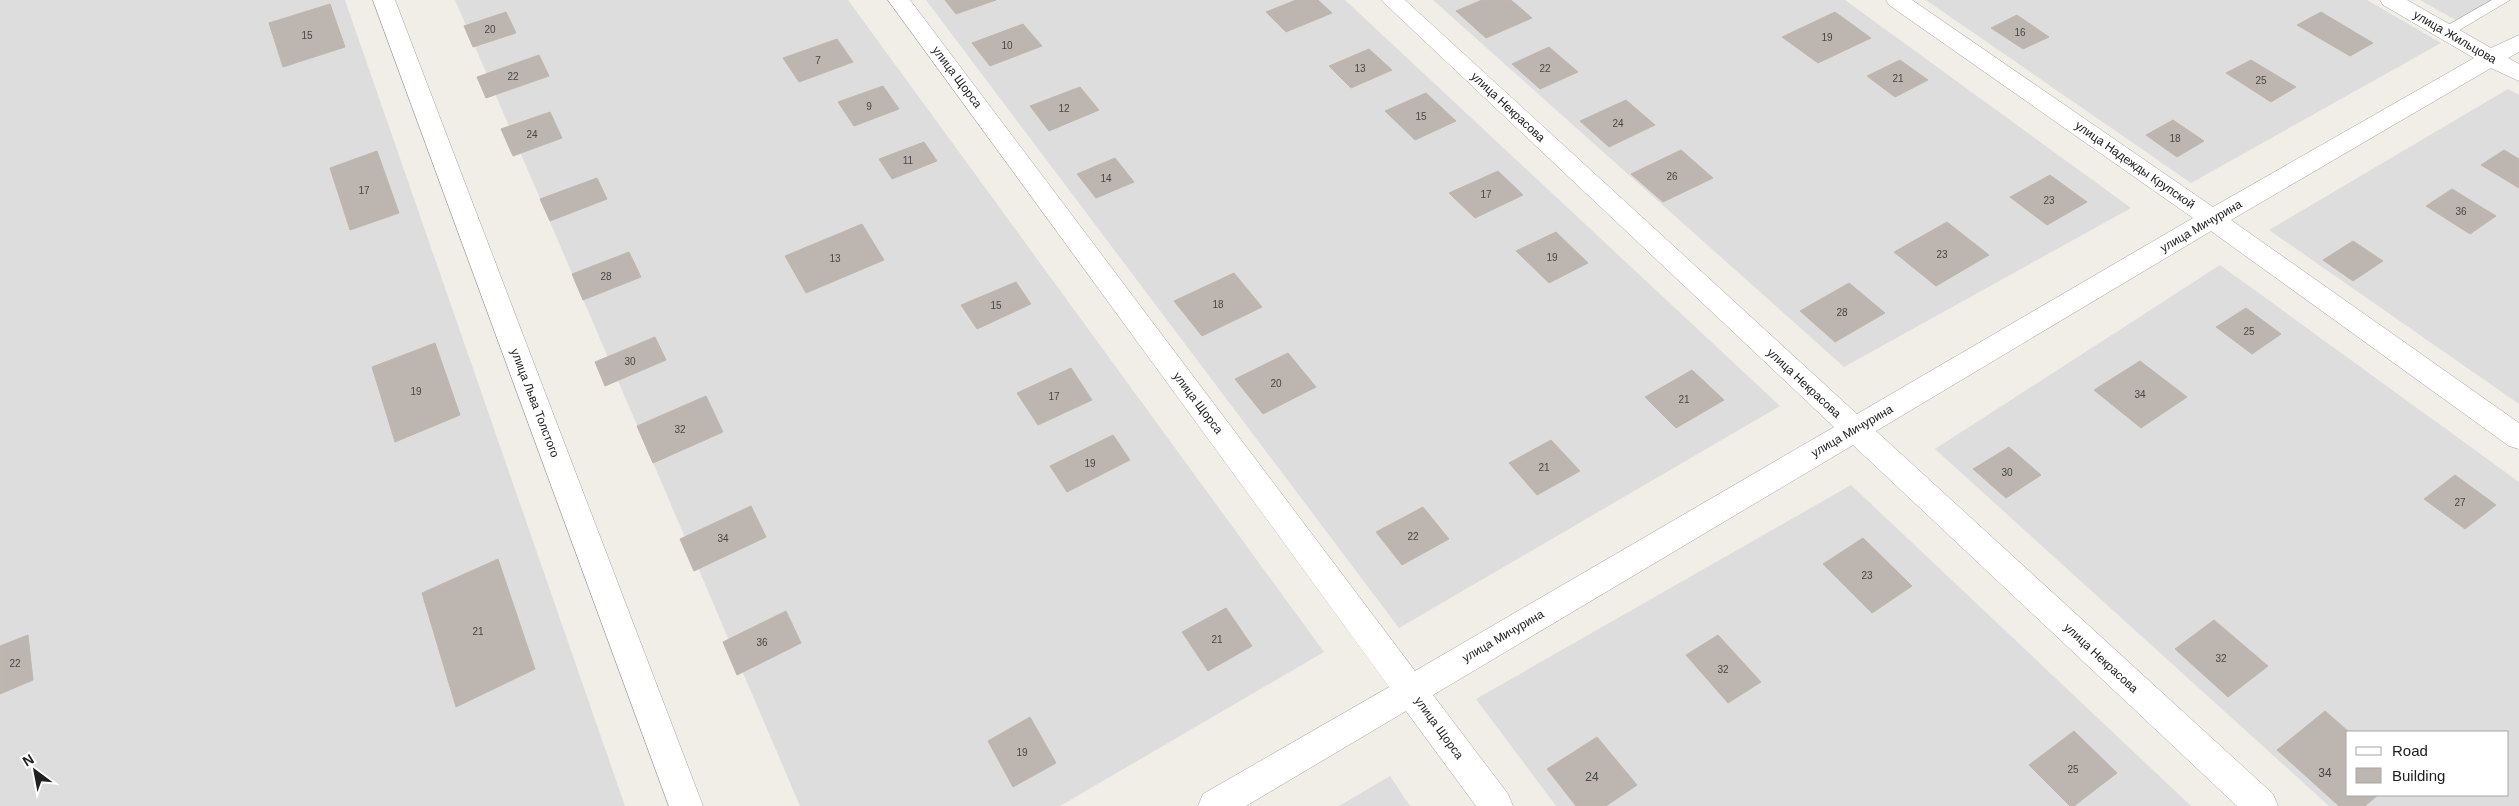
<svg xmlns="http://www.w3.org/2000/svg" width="2519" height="806" font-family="Arial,sans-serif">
<rect width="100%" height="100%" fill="#f0eee7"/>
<path fill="#dedddd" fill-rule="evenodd" d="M0 0H345L625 806H0Z
M455 0H848L1324 652 1060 806H800Z
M926 0H1345L1780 406 1399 628Z
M1433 0H1845L2131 208 1844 367Z
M1926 0H2367L2441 43 2191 183Z
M2420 0H2503L2461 23Z
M2508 89 2519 95V404L2269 230Z
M2220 265 2519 482V806H2329L1935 449ZM2348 732H2508V795H2348Z
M1851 485 2191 806H1556L1476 699Z
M1390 776 1410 806H1339Z"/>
<path fill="#bdb6b0" stroke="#c1b6aa" d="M945 0H996L956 14Z
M1296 0H1318L1332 13 1286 32 1266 12Z
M1482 0H1511L1532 18 1486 38 1456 11Z
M330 4 345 47 283 67 269 23Z
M506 12 516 33 473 47 464 26Z
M1835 12 1871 38 1818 63 1782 37Z
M2321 12 2373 43 2350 56 2297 25Z
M2017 15 2049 37 2023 49 1991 28Z
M1023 24 1042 46 990 66 972 43Z
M837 39 853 62 799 82 783 58Z
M1549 47 1578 72 1540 89 1512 64Z
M1369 49 1392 70 1351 88 1329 66Z
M539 55 549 76 486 98 477 77Z
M1900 60 1928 80 1895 97 1867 76Z
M2251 60 2296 87 2271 102 2226 73Z
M883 86 899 109 854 126 838 102Z
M1080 87 1099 110 1049 131 1030 106Z
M1426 93 1456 121 1415 140 1385 111Z
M1626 100 1655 125 1609 147 1580 121Z
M550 112 562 138 513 156 501 129Z
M2173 120 2204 141 2177 157 2146 135Z
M924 142 937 161 892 179 879 159Z
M1681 150 1713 178 1663 202 1631 174Z
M2504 150 2519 159V188L2481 165Z
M377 151 399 213 350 230 330 168Z
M1115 158 1134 182 1096 198 1077 174Z
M1498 171 1523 195 1475 218 1449 193Z
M2050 175 2087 202 2047 225 2010 197Z
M597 178 607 199 550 221 540 199Z
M2452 189 2496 216 2470 234 2426 206Z
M1947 222 1989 255 1936 286 1894 252Z
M862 224 884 260 806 293 785 256Z
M1556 232 1588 263 1549 283 1516 251Z
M2353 241 2383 261 2353 281 2323 260Z
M629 252 641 277 583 300 572 274Z
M1234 273 1262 307 1202 336 1174 301Z
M1016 282 1031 304 977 329 961 305Z
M1849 283 1885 313 1835 342 1800 311Z
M2246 308 2281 334 2252 354 2216 327Z
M655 337 666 360 605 386 595 362Z
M435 343 460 415 395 442 372 367Z
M1288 353 1316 387 1263 414 1235 379Z
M2140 361 2187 397 2141 428 2094 390Z
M1071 368 1092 400 1038 425 1017 393Z
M1692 370 1724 400 1676 428 1645 397Z
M706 396 723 432 653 463 637 426Z
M1113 435 1130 460 1067 492 1050 466Z
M1551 440 1580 471 1537 495 1509 463Z
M2009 447 2041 475 2006 498 1973 469Z
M2455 475 2496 505 2465 529 2424 499Z
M751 506 766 537 694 571 680 539Z
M1423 507 1449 539 1402 565 1376 532Z
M1863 538 1912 586 1872 613 1823 564Z
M498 559 535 669 456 707 422 593Z
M1226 608 1252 646 1208 671 1182 632Z
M786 611 801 643 737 675 723 642Z
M2214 620 2268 666 2228 697 2175 649Z
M28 635 33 680 0 694V646Z
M1718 635 1761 682 1728 703 1686 655Z
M2325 711 2349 732 2348 795H2378L2365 806H2339L2277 750Z
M1030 717 1056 763 1013 787 988 741Z
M2074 731 2117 773 2074 806H2070L2029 765Z
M1597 737 1637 785 1606 806H1576L1547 769Z"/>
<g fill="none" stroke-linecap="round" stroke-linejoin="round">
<defs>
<path id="service" d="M2492 0H2510L2451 35H2441L2439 32 2441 29Z"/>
<path id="minor" d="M373 0H395L703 806H669Z
M888 0H910L1415 671 1834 427 1381 0H1405L1857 414 2193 218 1889 5 1886 0H1912L2213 207 2474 58 2383 5 2380 0H2407L2491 48 2519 35V52L2508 58 2519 64V81L2491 68 2231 220 2519 423V449L2509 446 2211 231 1876 431 2273 794 2278 806H2237L1853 445 1433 695 1508 794 1513 806H1476L1406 711 1246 806H1198L1203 794 1389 687Z"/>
</defs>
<use href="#service" stroke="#a4a4a4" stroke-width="1"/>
<use href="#minor" stroke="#a4a4a4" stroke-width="1"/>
<use href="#service" fill="#fff" fill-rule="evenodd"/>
<use href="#minor" fill="#fff" fill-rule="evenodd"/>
</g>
<g text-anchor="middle" stroke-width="4" stroke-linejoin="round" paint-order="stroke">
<g font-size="10" fill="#474644">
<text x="490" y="33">20</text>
<text x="2020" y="36">16</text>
<text x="307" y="39">15</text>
<text x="1827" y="41">19</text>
<text x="1007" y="49">10</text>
<text x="818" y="64">7</text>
<text x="1360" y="72">13</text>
<text x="1545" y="72">22</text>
<text x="513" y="80">22</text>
<text x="1898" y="82">21</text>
<text x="2261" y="84">25</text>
<text x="869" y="110">9</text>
<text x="1064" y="112">12</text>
<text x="1421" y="120">15</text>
<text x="1618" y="127">24</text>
<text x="532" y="138">24</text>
<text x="2175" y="142">18</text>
<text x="908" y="164">11</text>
<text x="1672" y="180">26</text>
<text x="1106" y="182">14</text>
<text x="364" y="194">17</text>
<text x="1486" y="198">17</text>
<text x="2049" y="204">23</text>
<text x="2461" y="215">36</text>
<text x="1942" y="258">23</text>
<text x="1552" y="261">19</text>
<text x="835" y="262">13</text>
<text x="606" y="280">28</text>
<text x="1218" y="308">18</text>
<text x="996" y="309">15</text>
<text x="1842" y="316">28</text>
<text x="2249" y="335">25</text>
<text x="630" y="365">30</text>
<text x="1276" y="387">20</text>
<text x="416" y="395">19</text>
<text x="2140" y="398">34</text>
<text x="1054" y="400">17</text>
<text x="1684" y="403">21</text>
<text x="680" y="433">32</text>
<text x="1090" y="467">19</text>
<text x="1544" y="471">21</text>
<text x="2007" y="476">30</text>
<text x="2460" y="506">27</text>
<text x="1413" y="540">22</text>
<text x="723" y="542">34</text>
<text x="1867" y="579">23</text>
<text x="478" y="635">21</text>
<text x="1217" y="643">21</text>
<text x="762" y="646">36</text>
<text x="2221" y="662">32</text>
<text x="15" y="667">22</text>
<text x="1723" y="673">32</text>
<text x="1022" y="756">19</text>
<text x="2073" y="773">25</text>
</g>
<g font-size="12" fill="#202020" stroke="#fff">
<text transform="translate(2455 37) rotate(30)" y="4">улица Жильцова</text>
<text transform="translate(957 77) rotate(53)" y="4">улица Щорса</text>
<text transform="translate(1508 107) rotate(43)" y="4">улица Некрасова</text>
<text transform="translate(2135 165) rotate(35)" y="4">улица Надежды Крупской</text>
<text transform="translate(2201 226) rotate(-30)" y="4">улица Мичурина</text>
<text transform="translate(1804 383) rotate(43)" y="4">улица Некрасова</text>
<text transform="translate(535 403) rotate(69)" y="4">улица Льва Толстого</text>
<text transform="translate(1198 403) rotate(53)" y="4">улица Щорса</text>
<text transform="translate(1852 431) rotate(-30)" y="4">улица Мичурина</text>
<text transform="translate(1503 636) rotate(-30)" y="4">улица Мичурина</text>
<text transform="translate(2101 658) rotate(43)" y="4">улица Некрасова</text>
<text transform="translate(1439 728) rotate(54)" y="4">улица Щорса</text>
</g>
<g font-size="12" fill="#474644">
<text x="2325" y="777">34</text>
<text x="1592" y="781">24</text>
</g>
</g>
<rect x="2346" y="731" width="162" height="65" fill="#ffffff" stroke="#a6a6a6"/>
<rect x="2356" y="747" width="25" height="8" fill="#ffffff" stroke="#a6a6a6"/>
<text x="2392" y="756" font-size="15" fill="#202020">Road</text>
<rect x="2356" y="768" width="25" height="15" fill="#bdb6b0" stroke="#a6a6a6"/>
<text x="2392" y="781" font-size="15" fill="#202020">Building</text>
<g transform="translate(35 771) rotate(328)" stroke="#ffffff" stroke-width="4" paint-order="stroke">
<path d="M0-4L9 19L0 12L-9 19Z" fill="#202020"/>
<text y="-8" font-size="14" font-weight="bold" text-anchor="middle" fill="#202020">N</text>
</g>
</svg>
